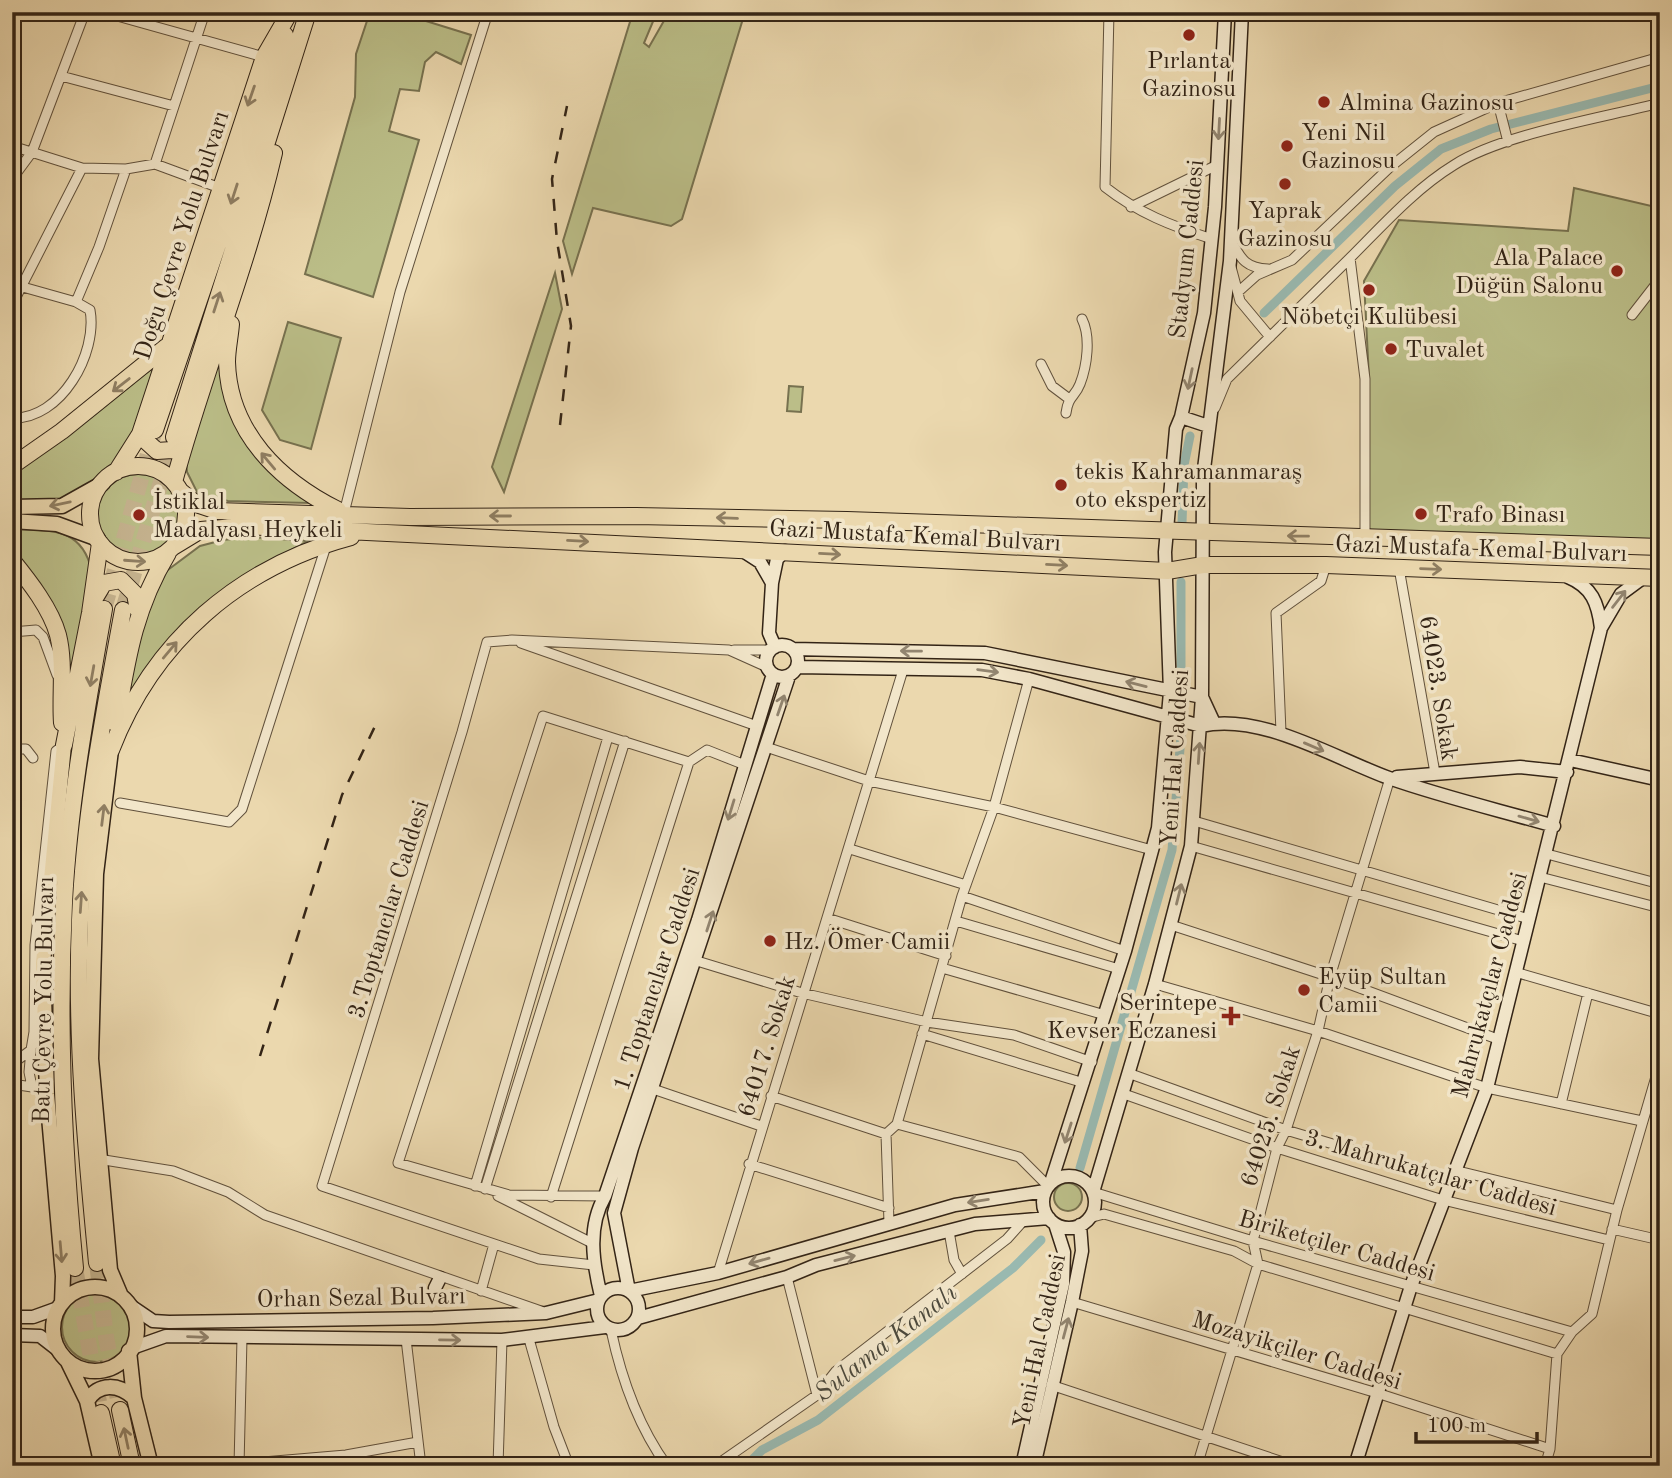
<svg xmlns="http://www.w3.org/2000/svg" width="1672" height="1478" font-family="'Old Standard TT',serif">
<rect width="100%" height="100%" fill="#ebd8ae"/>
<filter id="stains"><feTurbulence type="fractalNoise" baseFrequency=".00286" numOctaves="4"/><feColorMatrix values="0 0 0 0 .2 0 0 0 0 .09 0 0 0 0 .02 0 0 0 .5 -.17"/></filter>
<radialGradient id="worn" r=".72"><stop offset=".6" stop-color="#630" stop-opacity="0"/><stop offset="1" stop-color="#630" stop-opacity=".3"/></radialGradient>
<path fill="#bbbe88" stroke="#77714f" stroke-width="2" d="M370 12H397L471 35 461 64 436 52 425 62 419 91 400 89 389 131 419 140 373 297 305 274 355 97 356 54Z
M633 12H657L644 43 649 47 669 12H750L742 22 682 219 671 226 593 208 572 274 563 241Z
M1574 188 1660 208V545L1365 538 1369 378 1364 281 1399 220 1568 231Z
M555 273 562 309 504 492 492 467Z
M288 322 341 338 311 449 280 440 262 410Z
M219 359 230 402 310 503 228 501 198 494 187 472 186 458Z
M154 367 134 433 114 466 88 486 59 501H12V471Z
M789 386 803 387 801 412 787 411Z
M97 516a42 42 0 1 1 84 0a42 42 0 1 1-84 0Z
M12 529C51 531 81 526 92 571L66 706V669L22 562 12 552Z
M251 537 308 541 256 569 128 702V683L157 578 200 546 223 540Z
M1054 1197a14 14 0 1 1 28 0a14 14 0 1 1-28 0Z
M62 1327a35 35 0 1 1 70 0a35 35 0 1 1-70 0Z"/>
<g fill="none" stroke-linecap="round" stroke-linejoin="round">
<path stroke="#99b9b0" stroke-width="9" d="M1264 313 1395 186 1441 149 1491 129 1660 86
M1182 523 1184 465 1190 436
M1181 582V688
M1080 1168 1172 850 1181 736
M746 1466 762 1450 818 1420 1013 1268 1041 1240"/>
<path stroke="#c6b490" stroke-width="16" stroke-dasharray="16 8" stroke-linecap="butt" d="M104 609 154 433
M123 610 174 438
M97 1263 106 1337 120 1410
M75 1268 101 1413"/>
<defs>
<path id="street" d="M103 12 264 57
M1109 12 1105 187C1138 213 1172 226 1212 239
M61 76 174 106
M1498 103 1508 142
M12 146 82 168 126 169 155 164 220 188
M155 164 205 12
M12 179 32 152 85 12
M1131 207 1217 165
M1232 242C1241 260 1247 268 1268 269
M1231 267 1240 301 1270 337
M12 284 76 302 90 310C98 353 61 420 12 418
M1238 292 1257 275 1292 260 1389 168 1434 132 1498 103 1660 57
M76 302 99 247 126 169
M12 305 82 168
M1632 315 1660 279
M1041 364 1052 386 1068 398
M1215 408 1227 379 1350 258
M1066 413C1068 396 1075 397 1080 384 1087 366 1091 337 1082 319
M344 513 400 292 488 12
M1365 538V379L1350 258C1383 225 1415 189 1454 165 1502 134 1602 118 1660 103
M1399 568 1435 773
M12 632 36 630 43 637 57 675
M521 643 757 726
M734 650H771
M1281 732 1276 613 1321 581 1326 565
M766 747 869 781 994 807 1152 850
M12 749H26L33 758
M120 803 229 822 242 809 326 546
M1194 821 1529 919
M1191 846 1523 941
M850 849 966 885
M1547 854 1660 884
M1540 877 1660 908
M962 896 1125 951
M827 918 946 956
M956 921 1119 969
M1171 925 1330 977 1500 1040
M697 961 802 993 927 1022 1014 1035 1092 1062
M942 968 1105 1015
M1515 972 1660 1014
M1155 984 1318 1031 1487 1088 1642 1121
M922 1034 1084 1083
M31 1050 29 1072 32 1087 47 1094
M12 1064 31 1050 34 1032 35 945 56 751 64 745
M1128 1073 1286 1130 1450 1179
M12 1084 32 1087
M653 1089 761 1126
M1124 1094 1277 1148 1443 1200 1609 1240
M771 1096 886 1134 897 1124 1019 1157 1048 1186
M1561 1104 1588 993
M897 1124 962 896 994 807 1029 679
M886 1134 889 1223
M98 1159 173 1171 228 1192 265 1215 541 1311
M749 1164 889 1208
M1454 1170 1617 1210
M475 1186 608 737
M485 1189 625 741
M1093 1192 1253 1241 1572 1332
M498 1196 594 1244
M605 1196 509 1195 398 1163 543 716 689 762 707 750 745 765
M551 1197 689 762
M1089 1218 1104 1214 1234 1251 1258 1264 1557 1354
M1612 1229 1660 1240
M949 1231 954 1260 962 1274
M594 1265 539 1259 322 1186 462 732 487 642 512 640 729 650 767 667
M718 1273 903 670
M787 1277 817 1395
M481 1291 494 1244
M1072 1302 1377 1393 1550 1449
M611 1330C621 1377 638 1426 667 1466
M406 1339 421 1466
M529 1339 554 1427 569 1466
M1051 1385 1295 1466
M239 1464 346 1455 418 1442
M239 1466 242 1338
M498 1466 502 1340
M715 1466 817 1395 836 1371 1007 1239 1024 1220
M1197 1466 1258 1264 1253 1241 1277 1148 1286 1130 1318 1031 1330 977 1390 778
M1545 1466 1550 1449 1557 1354 1572 1332 1592 1314 1617 1210 1660 1063"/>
<path id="secondary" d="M1181 417 1208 426
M743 551 760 562 772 583 777 559 785 551
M1568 577C1592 587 1598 603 1601 628
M772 583 769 633 775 647
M766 661a16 16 0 1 1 32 0a16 16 0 1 1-32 0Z
M793 649 985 653 1202 697 1214 723
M797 667 982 670 1029 679 1201 726C1260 712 1334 758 1389 778 1443 797 1499 810 1554 826
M789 676 632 1148 614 1213 629 1291 718 1273 955 1205 1045 1191
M1570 760 1660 780
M1397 777 1520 767 1567 772
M1043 1202a26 26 0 1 1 52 0a26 26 0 1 1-52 0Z
M1051 1182 1125 951 1158 828 1170 692 1165 552 1176 429 1181 417 1204 313 1215 207 1225 12
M1093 1192 1155 984 1191 846 1202 697 1203 477 1230 261 1242 12
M597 1309a21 21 0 1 1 42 0a21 21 0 1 1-42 0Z
M435 1288 440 1278
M601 1296C593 1263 587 1227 605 1196L698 920 773 674
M128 1304 153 1321 169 1322 433 1318 546 1313 599 1300
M12 1317H33L58 1308
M638 1318 787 1277 816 1265 975 1224 1049 1218
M12 1335 40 1336 58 1350
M132 1348 166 1336 502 1340 605 1327
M1022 1466 1063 1284 1064 1252 1055 1224
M1034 1466 1072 1302 1082 1251 1080 1225
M1355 1466 1411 1286 1487 1088 1601 628 1621 594 1644 577"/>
<path id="primary" d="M12 507 62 506 103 483
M12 521 57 524 98 539
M111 750 96 874 91 1059 110 1270 121 1296
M53 1329a42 42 0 1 1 84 0a42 42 0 1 1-84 0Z
M62 1303 63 1276 47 1094 43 963 64 745
M129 1351 134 1398 151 1466
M68 1362 87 1401 102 1466
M87 1401C99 1382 119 1384 134 1398"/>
<path id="highway" d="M231 324C230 337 227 350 227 362 229 433 280 481 338 510
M142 428 146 441 157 451 172 450 184 441
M155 430 234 197 285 35
M174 437 308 12
M12 466 62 431 166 347
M90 514a48 48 0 1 1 96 0a48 48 0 1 1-96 0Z
M116 472 140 434 264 57 290 12
M174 482C204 372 248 265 274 153
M179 490 196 504 217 511 410 517 636 516 847 520 1660 547
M173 547 201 530 245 526 1167 571 1203 565H1326L1660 578
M12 560C29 581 51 609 58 635 65 663 60 694 62 723
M95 598 104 583 121 580 135 594 138 610
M116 724C127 660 134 609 168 553
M64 745 90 613 100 543
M111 750C153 641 239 567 351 537
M97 1263C86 1149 75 1035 80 920 84 815 104 713 123 610
M75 1268C63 1146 58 1025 64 903 69 804 87 706 104 609
M120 1410 132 1466
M101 1413 113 1466"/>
</defs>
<use href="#street" stroke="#61513c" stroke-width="11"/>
<use href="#secondary" stroke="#332416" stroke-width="15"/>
<use href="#primary" stroke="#332416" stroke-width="17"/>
<use href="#highway" stroke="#332416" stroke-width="18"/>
<use href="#street" stroke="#f2e6ca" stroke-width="9"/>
<use href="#secondary" stroke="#f2e6ca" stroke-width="12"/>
<use href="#primary" stroke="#ebd8ae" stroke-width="14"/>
<use href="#highway" stroke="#ebd8ae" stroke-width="16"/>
<path stroke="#332416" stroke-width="2.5" stroke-dasharray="12 12" stroke-linecap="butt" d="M560 425 571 326 557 241 552 179 567 106
M260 1056 342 795 378 720"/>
</g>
<defs><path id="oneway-shaft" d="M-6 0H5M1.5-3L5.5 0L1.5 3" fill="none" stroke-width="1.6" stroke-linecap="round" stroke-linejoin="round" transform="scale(1.75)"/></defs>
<g stroke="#8f7e62">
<use href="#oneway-shaft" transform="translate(251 96) rotate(109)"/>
<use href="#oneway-shaft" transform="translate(234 194) rotate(108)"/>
<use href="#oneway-shaft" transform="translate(217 302) rotate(-72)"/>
<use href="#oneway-shaft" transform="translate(121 385) rotate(142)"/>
<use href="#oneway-shaft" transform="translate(268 461) rotate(-130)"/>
<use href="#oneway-shaft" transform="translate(60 504) rotate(168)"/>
<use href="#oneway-shaft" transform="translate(500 516) rotate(-180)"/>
<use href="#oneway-shaft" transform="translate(727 518) rotate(-178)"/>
<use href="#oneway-shaft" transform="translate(1298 536) rotate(-179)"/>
<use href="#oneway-shaft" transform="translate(578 541) rotate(3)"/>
<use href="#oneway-shaft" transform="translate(830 554) rotate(3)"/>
<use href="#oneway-shaft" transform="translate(135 561) rotate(4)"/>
<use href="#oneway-shaft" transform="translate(1057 565) rotate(3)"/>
<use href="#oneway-shaft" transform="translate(1431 569) rotate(2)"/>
<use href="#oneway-shaft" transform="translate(170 650) rotate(-50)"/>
<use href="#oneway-shaft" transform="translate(92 676) rotate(100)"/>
<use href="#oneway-shaft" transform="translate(103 815) rotate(-83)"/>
<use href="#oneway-shaft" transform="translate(81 902) rotate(-86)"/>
<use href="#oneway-shaft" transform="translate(61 1252) rotate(85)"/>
<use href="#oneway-shaft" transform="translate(126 1438) rotate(-102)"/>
</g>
<g stroke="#928570">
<use href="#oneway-shaft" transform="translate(1219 129) rotate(93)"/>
<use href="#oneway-shaft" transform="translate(1190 379) rotate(102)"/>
<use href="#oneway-shaft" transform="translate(1619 599) rotate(-52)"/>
<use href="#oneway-shaft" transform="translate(911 651) rotate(-179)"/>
<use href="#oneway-shaft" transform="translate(988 671) rotate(8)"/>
<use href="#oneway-shaft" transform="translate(1136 684) rotate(-166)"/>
<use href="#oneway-shaft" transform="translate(781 705) rotate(-71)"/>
<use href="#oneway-shaft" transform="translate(1314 747) rotate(23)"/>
<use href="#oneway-shaft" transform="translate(1199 753) rotate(-86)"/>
<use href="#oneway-shaft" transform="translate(731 810) rotate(107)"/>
<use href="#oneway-shaft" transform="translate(1529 819) rotate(16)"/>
<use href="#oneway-shaft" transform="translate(1179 894) rotate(-76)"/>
<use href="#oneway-shaft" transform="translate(710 921) rotate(-72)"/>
<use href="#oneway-shaft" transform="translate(1068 1133) rotate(108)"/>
<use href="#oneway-shaft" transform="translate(978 1201) rotate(171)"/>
<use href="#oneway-shaft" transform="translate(845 1258) rotate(-14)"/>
<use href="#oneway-shaft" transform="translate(759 1261) rotate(164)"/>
<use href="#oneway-shaft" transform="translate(1066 1328) rotate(-75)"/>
<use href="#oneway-shaft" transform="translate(198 1337) rotate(2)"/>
<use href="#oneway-shaft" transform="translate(450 1340) rotate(1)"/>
</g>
<g fill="#8f2418" stroke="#f2e6ca" stroke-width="2.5">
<circle cx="1189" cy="35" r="7"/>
<circle cx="1324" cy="102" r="7"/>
<circle cx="1287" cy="146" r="7"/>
<circle cx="1285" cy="184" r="7"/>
<circle cx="1617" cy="271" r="7"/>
<circle cx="1369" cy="290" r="7"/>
<circle cx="1391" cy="349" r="7"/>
<circle cx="1061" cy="485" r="7"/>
<circle cx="1421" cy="514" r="7"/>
<circle cx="139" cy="515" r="7"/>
<circle cx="770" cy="941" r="7"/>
<circle cx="1304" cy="990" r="7"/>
<path d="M1227.5 1005.5h7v7h7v7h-7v7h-7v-7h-7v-7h7z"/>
</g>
<g text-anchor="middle" stroke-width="7" stroke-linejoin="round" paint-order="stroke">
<g font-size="24" fill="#332416" stroke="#f2e6ca" text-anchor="start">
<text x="1189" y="68" text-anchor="middle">Pırlanta<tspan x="1189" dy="28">Gazinosu</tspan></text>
<text x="1338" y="110">Almina Gazinosu</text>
<text x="1301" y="140">Yeni Nil<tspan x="1301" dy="28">Gazinosu</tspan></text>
<text x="1285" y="218" text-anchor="middle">Yaprak<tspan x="1285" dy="28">Gazinosu</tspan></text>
<text x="1603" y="265" text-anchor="end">Ala Palace<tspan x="1603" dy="28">Düğün Salonu</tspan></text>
<text x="1369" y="324" text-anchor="middle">Nöbetçi Kulübesi</text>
<text x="1405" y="357">Tuvalet</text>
<text x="1075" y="479">tekis Kahramanmaraş<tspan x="1075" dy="28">oto ekspertiz</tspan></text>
<text x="153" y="509">İstiklal<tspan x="153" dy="28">Madalyası Heykeli</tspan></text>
<text x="1435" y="522">Trafo Binası</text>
<text x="784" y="949">Hz. Ömer Camii</text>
<text x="1318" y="984">Eyüp Sultan<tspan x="1318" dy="28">Camii</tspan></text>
<text x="1217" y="1010" text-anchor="end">Serintepe<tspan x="1217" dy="28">Kevser Eczanesi</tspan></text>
</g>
<g font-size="24" fill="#332416" stroke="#f2e6ca">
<text transform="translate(181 235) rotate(-72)" y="8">Doğu Çevre Yolu Bulvarı</text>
<text transform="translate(1186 249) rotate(-84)" y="8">Stadyum Caddesi</text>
<text transform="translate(915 535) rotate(3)" y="8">Gazi Mustafa Kemal Bulvarı</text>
<text transform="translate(1481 548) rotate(2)" y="8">Gazi Mustafa Kemal Bulvarı</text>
<text transform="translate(1439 688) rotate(81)" y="8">64023. Sokak</text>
<text transform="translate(1174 758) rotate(-86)" y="8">Yeni Hal Caddesi</text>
<text transform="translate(388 909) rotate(-73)" y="8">3.Toptancılar Caddesi</text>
<text transform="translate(656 979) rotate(-72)" y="8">1. Toptancılar Caddesi</text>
<text transform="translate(1489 985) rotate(-75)" y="8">Mahrukatçılar Caddesi</text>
<text transform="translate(43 1000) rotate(-89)" y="8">Batı Çevre Yolu Bulvarı</text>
<text transform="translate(766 1046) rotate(-73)" y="8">64017. Sokak</text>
<text transform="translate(1270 1116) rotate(-72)" y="8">64025. Sokak</text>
<text transform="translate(1431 1172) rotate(16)" y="8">3. Mahrukatçılar Caddesi</text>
<text transform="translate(1337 1245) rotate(16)" y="8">Biriketçiler Caddesi</text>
<text transform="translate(361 1297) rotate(-1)" y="8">Orhan Sezal Bulvarı</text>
<text transform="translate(1039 1341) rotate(-78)" y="8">Yeni Hal Caddesi</text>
<text transform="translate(1297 1350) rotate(17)" y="8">Mozayikçiler Caddesi</text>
</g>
<g font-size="26" font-style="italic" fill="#4c493c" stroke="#f2e6ca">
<text transform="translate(885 1342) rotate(-38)" y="9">Sulama Kanalı</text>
</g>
</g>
<rect width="1672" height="1478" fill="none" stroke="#ebd8ae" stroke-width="42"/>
<rect x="14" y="14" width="1644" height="1450" fill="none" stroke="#332416" stroke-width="3.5"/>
<rect x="21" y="21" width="1630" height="1436" fill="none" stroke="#332416" stroke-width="2"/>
<path d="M1416 1432v10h121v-10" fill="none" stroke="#332416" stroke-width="3.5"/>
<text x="1427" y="1432" font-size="21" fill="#332416" stroke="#f2e6ca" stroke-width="5" paint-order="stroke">100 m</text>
<rect width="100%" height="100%" filter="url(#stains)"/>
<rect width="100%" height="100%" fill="url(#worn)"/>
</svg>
